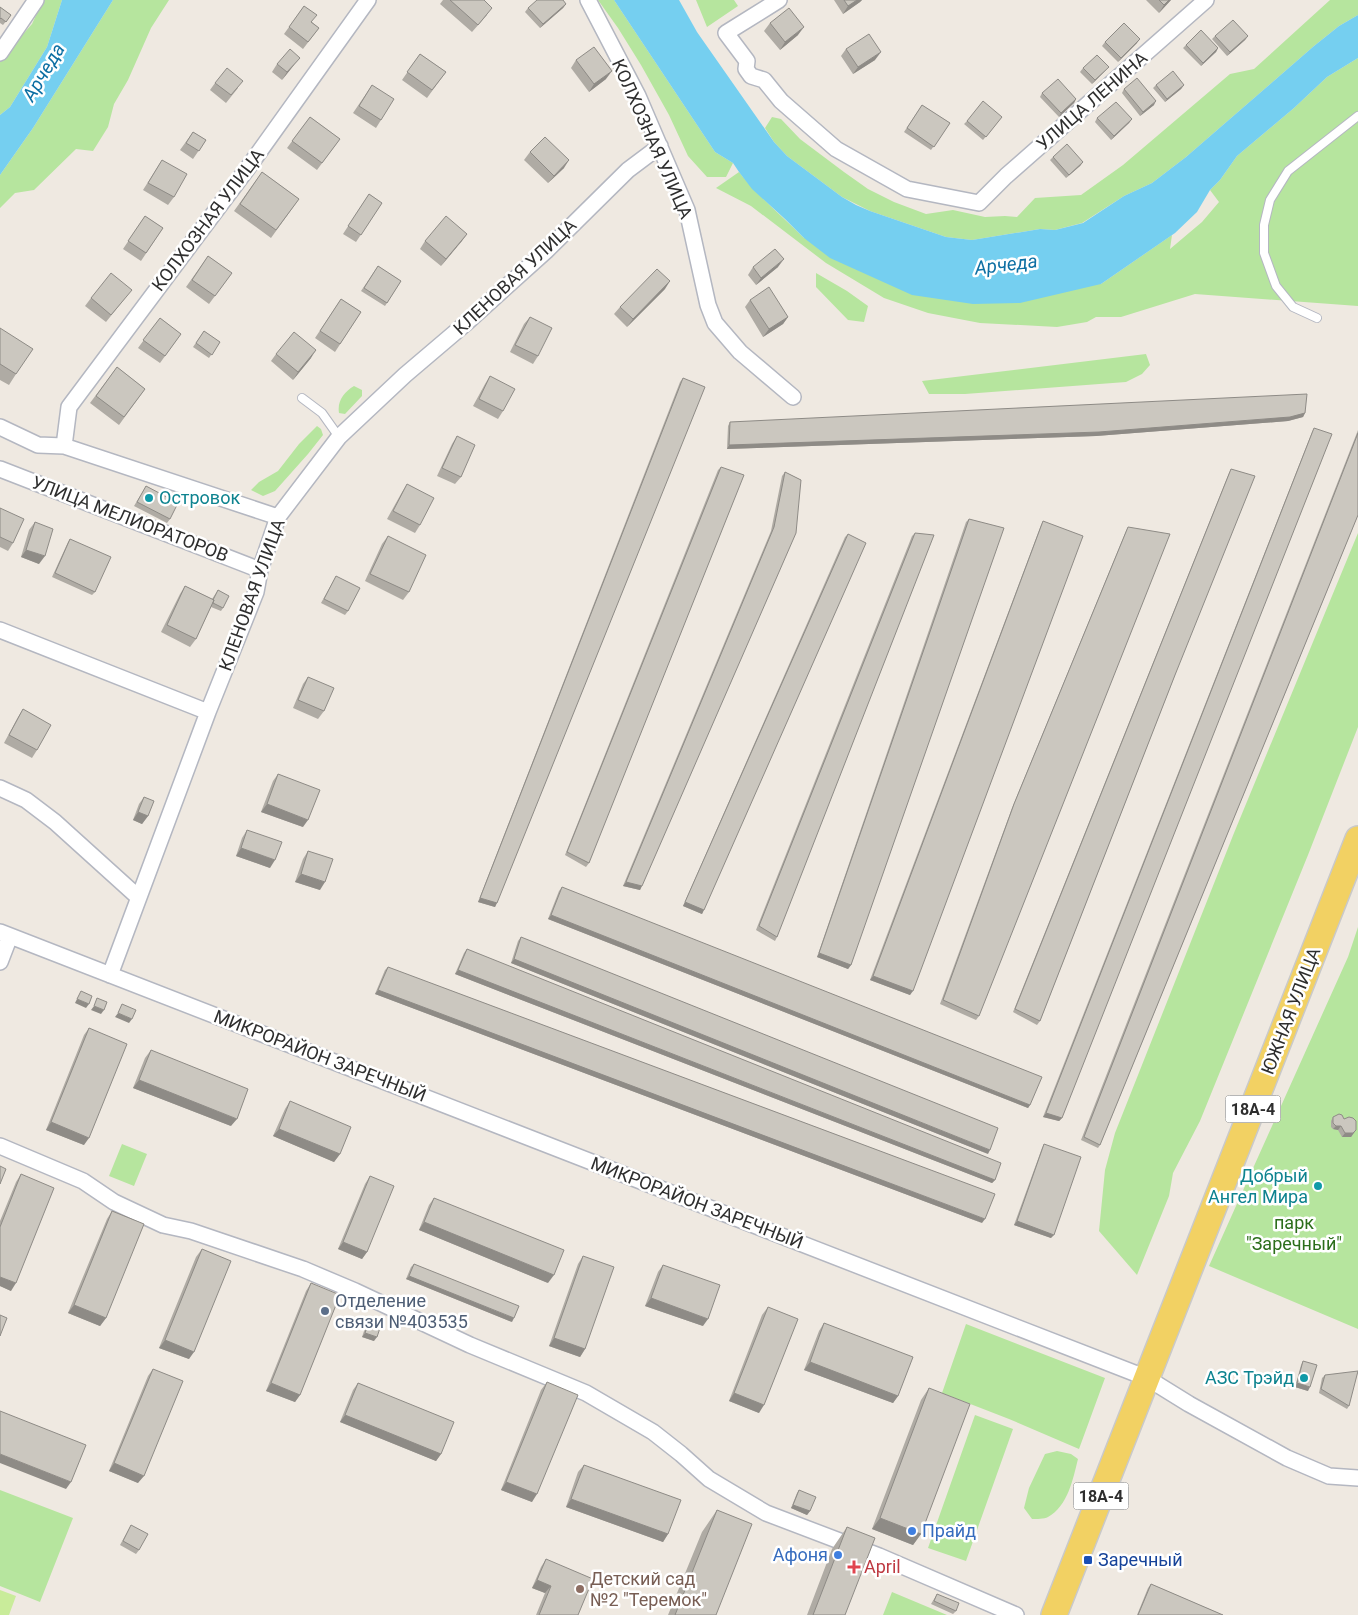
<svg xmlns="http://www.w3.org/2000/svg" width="1358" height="1615" font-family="Roboto,sans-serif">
<rect width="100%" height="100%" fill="#efe9e1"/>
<path fill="#b6e59e" d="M43 0H62L47 47 10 107 0 115V60L32 24Z
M113 0H169L151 28 128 80 114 104 108 127 93 151 76 149 34 190 15 193 0 208V175L33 128Z
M598 0H614L715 152 733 163 726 177H707L688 156 669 115 641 65 618 28Z
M696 0H734L738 6 707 27Z
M1330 0H1358V15L1339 26 1314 46 1186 157 1152 183 1124 196 1082 223 1055 230 1040 229 972 240 946 237 870 211 842 197 787 156 774 142 765 128 772 117 781 119 800 139 844 172 868 189 894 202 926 214 953 210 985 217 1005 216 1017 217 1035 198 1081 195 1123 165 1230 74 1254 69Z
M1358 58V306L1195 294 1121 317H1096L1087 322 1057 327 980 323 928 313 884 298 826 263 751 206 716 188 739 172C758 196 782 216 804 238L1101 284 1172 235 1170 249 1202 222 1219 202 1210 190 1220 180 1237 156 1294 108 1327 77Z
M816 273 847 291 868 306 864 322 848 320 816 287Z
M1146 354 1150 365 1142 374 1126 382 965 394H929L922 381Z
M354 386 362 390V396L345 414 339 413C337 401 344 392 354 386Z
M317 426 321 429 323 435 308 454 275 491 263 496 251 490 259 482 278 471 299 444Z
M1358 533V727L1308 855 1200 1121 1173 1173 1169 1196 1137 1275 1099 1231 1105 1170 1115 1133 1234 833Z
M1358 927V1329L1209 1266 1348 957Z
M122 1144 147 1154 134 1186 109 1176Z
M966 1324 1105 1378 1079 1449 1009 1419 942 1393Z
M975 1415 1013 1429 966 1561 928 1548Z
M1057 1451 1071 1454 1078 1459C1073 1479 1068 1506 1048 1517 1044 1519 1037 1519 1032 1519L1024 1508 1029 1488 1045 1454Z
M0 1490 73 1518 40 1602 0 1586Z
M892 1592 947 1615H883Z"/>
<path fill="#c9ec9a" d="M0 1590 16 1596 9 1615H0Z"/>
<path fill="#75cff0" d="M62 0H113L33 128 0 175V115L10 107 47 47Z
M614 0H679L697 32 774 142 787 156 842 197 856 205 870 211 946 237 972 240 1040 229 1055 230 1083 223 1124 196 1152 183 1186 157 1314 46 1339 26 1358 15V58L1327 77 1294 108 1237 156 1220 180 1210 190 1197 212 1175 233 1101 284 1020 303 973 304 912 295 830 258 804 238 785 219 752 189 739 172 733 163 715 152Z"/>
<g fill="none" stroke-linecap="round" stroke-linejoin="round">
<defs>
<path id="lane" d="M1317 318 1293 307 1276 286 1264 253V225L1270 200 1288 171 1358 116
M302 398 322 413 339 437"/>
<path id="street" d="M588 0 638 96 687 210 708 305 715 323 740 352 793 397
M779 0 726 33 747 61 746 69 751 76 764 80 781 101 836 149 907 189 979 203 1006 176 1206 0
M0 53 36 0
M0 427 38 445 64 446 278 517
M64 446 69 407 247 169 368 0
M0 469 260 570
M0 630 208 712
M0 788 26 800 55 822 138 897
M0 932 1147 1378 1189 1404 1287 1458 1329 1476 1358 1478
M0 962 10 936
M110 975 208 712 256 592 260 570 278 517 339 437 405 375 465 324 546 251 628 170 660 146
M0 1146 83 1181 114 1202 163 1225 191 1231 303 1269 355 1291 470 1345 586 1393 653 1432 681 1454 709 1479 766 1513 879 1556 1016 1615"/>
<path id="primary" d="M1054 1615 1358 839"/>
</defs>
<use href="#lane" stroke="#b4b7c1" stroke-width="10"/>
<use href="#street" stroke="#b4b7c1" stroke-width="18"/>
<use href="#primary" stroke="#c9c9c9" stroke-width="28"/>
<use href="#lane" stroke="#fff" stroke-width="8"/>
<use href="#street" stroke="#fff" stroke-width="15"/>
<use href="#primary" stroke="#f2d163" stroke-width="25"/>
</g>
<path fill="#afaba4" d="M443 0H484L487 15 472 32 440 4Z
M834 0H862L860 2 843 14Z
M1146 0H1171L1159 13Z
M566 4 563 8 540 28 525 12 528 8Z
M304 6 312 22 319 28 303 49 284 34Z
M0 7 11 15 3 25 0 23Z
M770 23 798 35 780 50 764 31Z
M1215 36H1248L1245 40 1227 56 1212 39Z
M1105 42 1137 43 1118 62 1102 46Z
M1186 45 1218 48 1216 52 1201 66 1183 48Z
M846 49 875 60 853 74 841 56Z
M420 54 446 72 427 98 402 80Z
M576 60 606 79 589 92 571 68Z
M277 64 294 65 282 80 272 72Z
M1083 68 1106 70 1092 84 1080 72Z
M215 83 238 88 226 103 210 90Z
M372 85 381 120 376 128 353 113Z
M1156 85H1184L1181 89 1165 102 1153 88Z
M1124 89 1154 105 1140 116 1122 93Z
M1042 93 1076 99 1074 103 1059 117 1040 97Z
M922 105 950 123 931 150 904 132Z
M310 117 340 139 317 170 287 148Z
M1002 117 983 140 964 124 967 121Z
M1097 118 1132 119 1129 123 1111 140 1095 122Z
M193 132 206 140 193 159 180 150Z
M530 152 564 168 548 183 524 160Z
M1053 157 1083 162 1080 166 1066 178 1050 160Z
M162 160 174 197 168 205 143 190Z
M262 172 299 199 271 238 234 211Z
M369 194 382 203 356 242 343 234Z
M145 216 163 228 141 261 123 249Z
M467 234 441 266 420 249 425 241Z
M208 256 232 273 209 304 186 287Z
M378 266 401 281 385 306 361 291Z
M753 267H778L756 285 748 275Z
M665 289 627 327 614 314 620 307Z
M126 297 106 322 85 306 91 298Z
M341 299 361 312 335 352 315 338Z
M750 300 788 317 783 324 763 337 745 307Z
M530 317 538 356 533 364 510 352 524 324Z
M160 318 181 334 160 363 138 348Z
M0 328 16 374 9 385 0 380Z
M204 331 220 342 209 358 193 347Z
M276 354 311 358 293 380 271 361Z
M117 367 145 389 119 425 90 403Z
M490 376 503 411 498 419 473 406 485 384Z
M683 378 495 907 478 902 680 382Z
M1305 413 1303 417 1288 421 1096 436 727 449 728 426 730 422Z
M1314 428 1062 1118 1059 1121 1043 1117 1312 432Z
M1358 430V515L1100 1145 1098 1148 1081 1140Z
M457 436 461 477 455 484 437 476 452 444Z
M721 467 589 863 586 867 565 855 718 470Z
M1231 469 1175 675 1040 1021 1037 1025 1013 1012 1229 473Z
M785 472 801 480 640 890 623 886 771 531 782 476Z
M407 484 420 525 415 533 387 519 402 492Z
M146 486 170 519 167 523 134 506Z
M0 508 13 543 8 551 0 547Z
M969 519 851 965 848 969 817 957 966 522Z
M1043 521 910 995 870 980 1041 525Z
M35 522 39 564 21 557 29 530Z
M1128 527 979 1016 976 1020 940 1004 1012 808 1126 531Z
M915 533 777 937 775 941 756 930 912 536Z
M848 534 702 914 683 906 845 537Z
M388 536 409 592 403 600 365 581 382 544Z
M70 539 95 592 92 595 52 577 68 542Z
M336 576 348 611 345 615 321 603Z
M185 586 212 599 218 590 223 608 221 611 211 607 196 639 190 647 161 632 180 594Z
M308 677 324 711 318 719 293 708 303 684Z
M23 709 37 750 32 758 4 743 18 717Z
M278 774 303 827 261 812 273 781Z
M144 797 148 816 142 824 133 820 139 804Z
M247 830 270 868 236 856 242 838Z
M308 851 320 890 295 882 303 859Z
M562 887 1030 1105 1028 1108 548 919 559 891Z
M521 937 988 1154 511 963 518 941Z
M467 949 995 1180 992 1183 455 974 464 953Z
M388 967 982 1223 375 994 385 970Z
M89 1028 84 1145 46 1130 84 1035Z
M151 1050 231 1126 133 1088 145 1058Z
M290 1101 340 1154 334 1162 273 1136 285 1109Z
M1333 1117 1344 1119 1356 1130 1351 1137H1342L1338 1130 1333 1129 1331 1127V1121Z
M1044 1144 1051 1238 1014 1225 1042 1148Z
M21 1174 11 1291 0 1286V1221L16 1182Z
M370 1176 367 1252 362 1259 338 1249 365 1184Z
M434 1198 548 1283 419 1230 429 1205Z
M112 1211 106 1318 100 1326 68 1313 107 1219Z
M202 1249 189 1359 159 1348 196 1257Z
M583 1256 585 1349 580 1357 549 1346 578 1264Z
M414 1264 512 1322 406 1279 411 1267Z
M663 1265 703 1326 645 1306 658 1272Z
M311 1283 300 1395 295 1402 266 1391 306 1291Z
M768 1307 759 1413 729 1401 762 1315Z
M370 1318 374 1341 362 1337 367 1322Z
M824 1323 898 1396 893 1403 804 1370 819 1331Z
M1303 1361 1308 1391 1295 1387 1301 1365Z
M153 1369 138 1483 109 1471 148 1376Z
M1325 1375 1349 1406 1347 1409 1319 1393 1322 1378Z
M547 1382 532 1502 501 1490 541 1390Z
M358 1383 441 1454 436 1461 340 1422 353 1390Z
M929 1388 921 1534 913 1545 872 1529 921 1400Z
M584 1465 668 1534 663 1542 566 1507 578 1472Z
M799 1490 810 1511 807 1515 791 1508 797 1493Z
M717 1510 716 1615H668L702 1532Z
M131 1525 139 1550 136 1554 120 1545Z
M847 1527 845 1615H807L832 1549Z
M546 1559 578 1615H536L545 1593 532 1588 541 1567Z
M1151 1584 1223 1615H1137L1148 1588Z
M937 1594 956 1611 953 1614 931 1604Z"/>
<path fill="#8e8b86" d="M857 0H862L860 2 843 14 848 6Z
M1169 0H1171L1159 13 1164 5Z
M566 4 563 8 540 28 543 24Z
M804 27 798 35 780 50 785 42Z
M1248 36 1245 40 1227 56 1230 52Z
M1140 39 1137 43 1118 62 1121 58Z
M1218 48 1216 52 1201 66 1203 63Z
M881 52 875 60 853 74 858 67Z
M300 58 294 65 282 80 287 72Z
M1109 67 1092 84 1095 80Z
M612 71 606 79 589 92 594 84Z
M1184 85 1181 89 1165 102 1167 99Z
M1076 99 1074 103 1059 117 1061 113Z
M1156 101 1154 105 1140 116 1143 112Z
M1132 119 1129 123 1111 140 1114 136Z
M569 160 564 168 548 183 554 176Z
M1083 162 1080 166 1066 178 1069 175Z
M467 234 462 241 441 266 446 259Z
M784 259 778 267 756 285 761 278Z
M670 281 665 289 627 327 633 319Z
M788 317 783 324 763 337 769 329Z
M316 350 311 358 293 380 298 372Z
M1305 413 1303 417 1288 421 1096 436 727 449 729 445Z
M26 550 45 556 39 564 21 557Z
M267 804 308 820 303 827 261 812Z
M138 812 148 816 142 824 133 820Z
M241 848 275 860 270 868 236 856Z
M301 874 325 882 320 890 295 882Z
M626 882 642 886 640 890 623 886Z
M480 898 497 903 495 907 478 902Z
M685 902 704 910 702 914 683 906Z
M551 915 1030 1105 1028 1108 548 919Z
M819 953 851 965 848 969 817 957Z
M514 959 990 1150 988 1154 511 963Z
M458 970 995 1180 992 1183 455 974Z
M873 976 913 991 910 995 870 980Z
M378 990 985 1219 982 1223 375 994Z
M77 999 89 1004 86 1008 75 1003Z
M94 1006 104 1010 101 1014 91 1010Z
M118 1013 132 1019 129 1023 115 1017Z
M139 1080 237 1119 231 1126 133 1088Z
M1046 1113 1062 1118 1059 1121 1043 1117Z
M51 1122 89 1138 84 1145 46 1130Z
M1336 1126H1341L1338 1130 1333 1129Z
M279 1129 340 1154 334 1162 273 1136Z
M1356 1130 1351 1137H1342L1345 1133Z
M1017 1221 1054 1235 1051 1238 1014 1225Z
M424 1222 554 1275 548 1283 419 1230Z
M343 1242 367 1252 362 1259 338 1249Z
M409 1276 514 1318 512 1322 406 1279Z
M0 1277 16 1283 11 1291 0 1286Z
M651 1298 708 1319 703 1326 645 1306Z
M74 1305 106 1318 100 1326 68 1313Z
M365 1333 377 1337 374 1341 362 1337Z
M554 1338 585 1349 580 1357 549 1346Z
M165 1340 194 1352 189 1359 159 1348Z
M810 1362 898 1396 893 1403 804 1370Z
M271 1383 300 1395 295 1402 266 1391Z
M1297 1383 1310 1387 1308 1391 1295 1387Z
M734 1393 764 1405 759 1413 729 1401Z
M345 1415 441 1454 436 1461 340 1422Z
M0 1454 71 1482 66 1489 0 1463Z
M114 1463 144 1476 138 1483 109 1471Z
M506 1482 537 1494 532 1502 501 1490Z
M571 1499 668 1534 663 1542 566 1507Z
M793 1505 810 1511 807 1515 791 1508Z
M880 1518 921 1534 913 1545 872 1529Z
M537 1580 551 1586 545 1593 532 1588Z"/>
<path fill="#cbc7bf" stroke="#8e8b86" d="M450 0H484L492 8 478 25Z
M537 0H563L566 4 543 24 528 8Z
M844 0H857L848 6Z
M1159 0H1169L1164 5Z
M304 6 317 15 311 22 319 28 308 42 289 27Z
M0 7 11 15 6 22 1 18 0 19Z
M789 8 804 27 785 42 770 23Z
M1233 20 1248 36 1230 52 1215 36Z
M1124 23 1140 39 1121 58 1105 42Z
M1201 30 1218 48 1203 63 1186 45Z
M869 34 881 52 858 67 846 49Z
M594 47 612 71 594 84 576 60Z
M290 49 300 58 287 72 277 64Z
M420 54 446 72 432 90 407 72Z
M1097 55 1109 67 1095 80 1083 68Z
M227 68 243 81 231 95 215 83Z
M1173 71 1184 85 1167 99 1156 85Z
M1137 78 1156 101 1143 112 1124 89Z
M1058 79 1076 99 1061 113 1042 93Z
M372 85 394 99 381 120 359 106Z
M983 101 1002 117 986 137 967 121Z
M1116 102 1132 119 1114 136 1097 118Z
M922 105 950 123 934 147 907 128Z
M310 117 340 139 322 163 292 141Z
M193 132 206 140 199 151 186 143Z
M545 137 569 160 554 176 530 152Z
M1067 144 1083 162 1069 175 1053 157Z
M162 160 187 174 174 197 148 183Z
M262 172 299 199 276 230 240 204Z
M369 194 382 203 361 235 348 226Z
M145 216 163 228 146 253 128 241Z
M446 216 467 234 446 259 425 241Z
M775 249 784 259 761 278 753 267Z
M208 256 232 273 215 296 192 280Z
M378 266 401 281 387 303 364 288Z
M657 269 670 281 633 319 620 307Z
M111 273 132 290 111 315 91 298Z
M769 287 788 317 769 329 750 300Z
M341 299 361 312 340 344 320 331Z
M530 317 552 328 538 356 515 345Z
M160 318 181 334 165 356 143 340Z
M0 328 33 349 16 374 0 364Z
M204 331 220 342 212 355 196 343Z
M294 332 316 350 298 372 276 354Z
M117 367 145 389 124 417 96 396Z
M490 376 515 389 503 411 479 399Z
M683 378 705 387 497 903 480 898Z
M1307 394 1305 413 1290 417 1099 432 729 445 730 422Z
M1314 428 1332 434 1062 1118 1046 1113Z
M1358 433V515L1100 1145 1084 1137Z
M457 436 475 445 461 477 442 468Z
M721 467 744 475 589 863 567 852Z
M1231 469 1255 476 1175 675 1040 1021 1015 1009Z
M785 472 801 480 796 533 642 886 626 882 774 527Z
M407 484 434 498 420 525 393 511Z
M146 486 178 503 170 519 137 502Z
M0 508 24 519 13 543 0 537Z
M969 519 1004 528 851 965 819 953Z
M1043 521 1083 536 913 991 873 976Z
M35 522 53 529 45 556 26 550Z
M1128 527 1170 534 979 1016 943 1000 1014 804Z
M915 533 934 535 777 937 759 926Z
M848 534 866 543 704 910 685 902Z
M388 536 426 555 409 592 370 574Z
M70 539 111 557 95 592 55 573Z
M336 576 360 588 348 611 324 599Z
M185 586 214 600 196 639 167 625Z
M218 590 229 596 223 608 213 603 214 600H213Z
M308 677 334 688 324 711 298 700Z
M23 709 51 725 37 750 9 735Z
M278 774 320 790 308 820 267 804Z
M144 797 154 801 148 816 138 812Z
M247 830 282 842 275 860 241 848Z
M308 851 333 859 325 882 301 874Z
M562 887 1042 1077 1030 1105 551 915Z
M521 937 998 1128 990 1150 514 959Z
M467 949 1001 1163 995 1180 458 970Z
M388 967 995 1194 985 1219 378 990Z
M81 991 92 996 89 1004 77 999Z
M97 998 107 1002 104 1010 94 1006Z
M122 1004 136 1010 132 1019 118 1013Z
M89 1028 127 1044 89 1138 51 1122Z
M151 1050 248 1089 237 1119 139 1080Z
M290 1101 351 1127 340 1154 279 1129Z
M1339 1114 1342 1115 1344 1119 1349 1117 1353 1118 1356 1121V1130L1353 1133H1345L1341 1126H1336L1333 1123V1117Z
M1044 1144 1081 1157 1054 1235 1017 1221Z
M0 1166 6 1169 0 1184Z
M21 1174 54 1188 16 1283 0 1277V1227Z
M370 1176 394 1186 367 1252 343 1242Z
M434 1198 564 1250 554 1275 424 1222Z
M112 1211 144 1224 106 1318 74 1305Z
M202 1249 231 1261 194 1352 165 1340Z
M583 1256 614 1267 585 1349 554 1338Z
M414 1264 519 1306 514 1318 409 1276Z
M663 1265 720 1285 708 1319 651 1298Z
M311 1283 340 1295 300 1395 271 1383Z
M768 1307 798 1319 764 1405 734 1393Z
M0 1315 7 1318 0 1336Z
M370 1318 382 1322 377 1337 365 1333Z
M824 1323 913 1357 898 1396 810 1362Z
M1303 1361 1317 1365 1310 1387 1297 1383Z
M153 1369 183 1381 144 1476 114 1463Z
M1358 1371 1349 1406 1321 1389 1325 1375Z
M547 1382 578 1395 537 1494 506 1482Z
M358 1383 454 1422 441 1454 345 1415Z
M929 1388 970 1404 921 1534 880 1518Z
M0 1411 86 1445 71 1482 0 1454Z
M584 1465 681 1500 668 1534 571 1499Z
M799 1490 816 1497 810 1511 793 1505Z
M717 1510 752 1524 716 1615H675Z
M131 1525 148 1534 139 1550 123 1541Z
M847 1527 875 1538 845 1615H813Z
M546 1559 593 1579 578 1615H539L551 1586 537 1580Z
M1151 1584 1223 1615H1138Z
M937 1594 959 1603 956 1611 934 1601Z"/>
<g fill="#0f9aa8" stroke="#fff" stroke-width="2">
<circle cx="149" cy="498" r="5"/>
<circle cx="1318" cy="1186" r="5"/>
<circle cx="1304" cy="1378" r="5"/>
</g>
<circle fill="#5c6f8a" stroke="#fff" stroke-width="2" cx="325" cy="1311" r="5"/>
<g fill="#3f7fe0" stroke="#fff" stroke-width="2">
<circle cx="912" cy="1531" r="5"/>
<circle cx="838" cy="1555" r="5"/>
</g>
<rect fill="#1a4fb4" stroke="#fff" stroke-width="2" x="1083" y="1555" width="10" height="10" rx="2.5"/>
<path fill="#e0444e" stroke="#fff" stroke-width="2" d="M851.5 1559.5h5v5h5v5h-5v5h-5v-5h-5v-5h5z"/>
<circle fill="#8d6e63" stroke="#fff" stroke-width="2" cx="580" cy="1589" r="5"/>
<g text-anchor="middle" stroke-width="5" stroke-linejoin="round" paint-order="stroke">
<g fill="#fff" stroke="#6d6d6d" stroke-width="1">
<rect x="1225.5" y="1095.5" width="55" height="27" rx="4"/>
<rect x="1073.5" y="1482.5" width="55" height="27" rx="4"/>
</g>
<g font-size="16" font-weight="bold" fill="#2e2e2e">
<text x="1253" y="1115">18А-4</text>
<text x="1101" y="1502">18А-4</text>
</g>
<g font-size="18" fill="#2e2e2e" stroke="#fff">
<text transform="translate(1092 101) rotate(-41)" y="6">УЛИЦА ЛЕНИНА</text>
<text transform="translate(652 139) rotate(66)" y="6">КОЛХОЗНАЯ УЛИЦА</text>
<text transform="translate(208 220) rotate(-53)" y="6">КОЛХОЗНАЯ УЛИЦА</text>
<text transform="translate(515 277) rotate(-43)" y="6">КЛЕНОВАЯ УЛИЦА</text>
<text transform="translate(130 519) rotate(21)" y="6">УЛИЦА МЕЛИОРАТОРОВ</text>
<text transform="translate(252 595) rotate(-70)" y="6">КЛЕНОВАЯ УЛИЦА</text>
<text transform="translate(1291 1011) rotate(-69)" y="6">ЮЖНАЯ УЛИЦА</text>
<text transform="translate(320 1056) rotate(21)" y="6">МИКРОРАЙОН ЗАРЕЧНЫЙ</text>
<text transform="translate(697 1203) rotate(21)" y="6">МИКРОРАЙОН ЗАРЕЧНЫЙ</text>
</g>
<g font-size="18" fill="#0d838f" stroke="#fff" text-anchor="end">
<text x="159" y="504" text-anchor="start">Островок</text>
<text x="1308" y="1182">Добрый<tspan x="1308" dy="21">Ангел Мира</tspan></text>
<text x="1294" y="1384">АЗС Трэйд</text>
</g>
<g font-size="18" fill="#2c6e1b" stroke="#fff">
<text x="1294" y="1229">парк<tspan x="1294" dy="21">"Заречный"</tspan></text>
</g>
<g font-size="18" fill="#4e5e75" stroke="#fff" text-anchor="start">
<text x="335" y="1307">Отделение<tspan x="335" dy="21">связи №403535</tspan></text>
</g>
<g font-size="18" fill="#366cbe" stroke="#fff" text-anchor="start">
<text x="922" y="1537">Прайд</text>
<text x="828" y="1561" text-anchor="end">Афоня</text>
</g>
<g font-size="18" fill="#164399" stroke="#fff" text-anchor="start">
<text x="1098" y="1566">Заречный</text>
</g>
<g font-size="18" fill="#be3a42" stroke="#fff" text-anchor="start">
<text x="864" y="1573">April</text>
</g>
<g font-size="18" fill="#785e54" stroke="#fff" text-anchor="start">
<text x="590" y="1585">Детский сад<tspan x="590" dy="21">№2 "Теремок"</tspan></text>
</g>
<g font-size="19" font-style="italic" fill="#0d6fa3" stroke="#fff">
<text transform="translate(43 72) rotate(-59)" y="7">Арчеда</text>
<text transform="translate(1006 264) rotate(-7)" y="7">Арчеда</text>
</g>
</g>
</svg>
